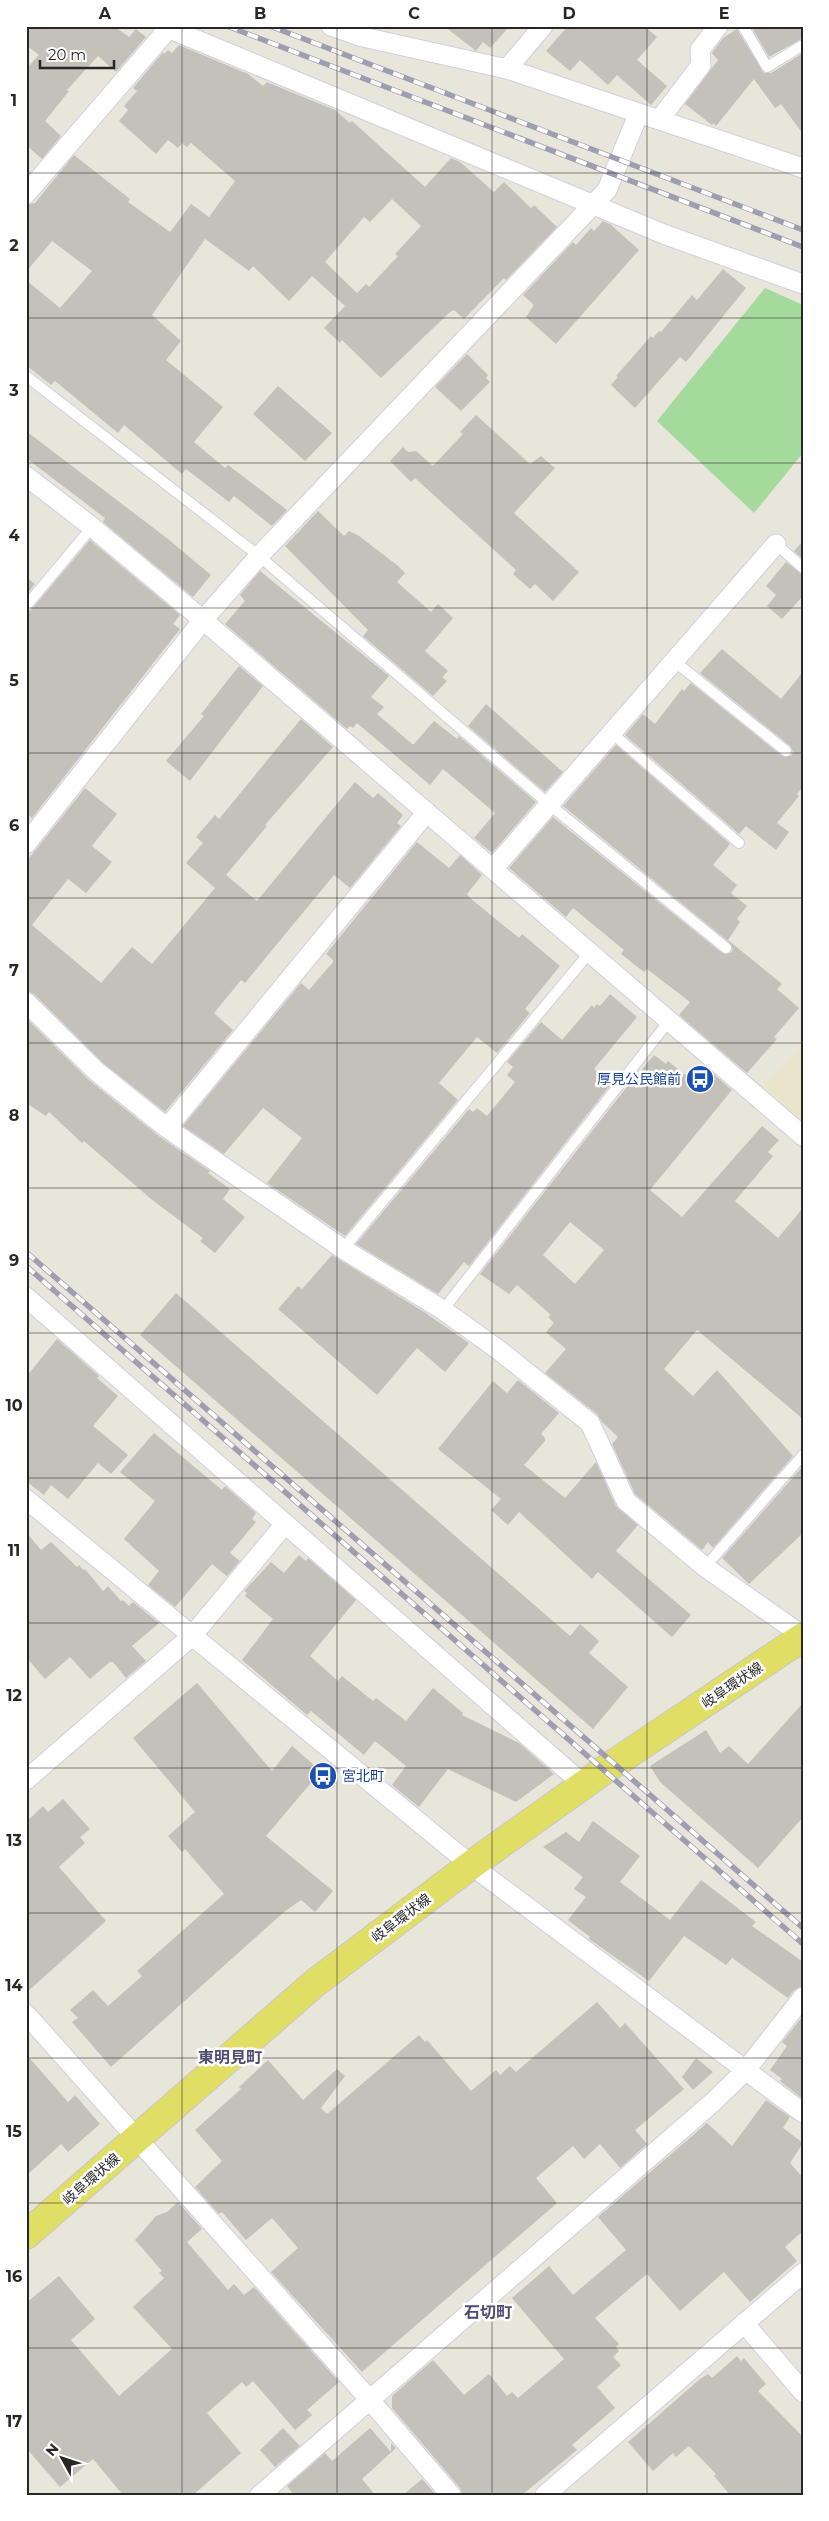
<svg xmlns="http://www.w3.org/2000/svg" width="829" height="2521" font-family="Montserrat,'Noto Sans JP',sans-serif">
<rect width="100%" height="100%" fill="#e8e5da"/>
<path fill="#e9e5ca" d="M803 1044V1125L760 1089Z"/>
<path fill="#a4da9b" d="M765 288 803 305V453L754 513 657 421Z"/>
<path fill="#c4c1ba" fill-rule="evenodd" d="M33 26H114L129 37 136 29 146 37 116 72 98 56 67 90 69 91 45 121 61 136 42 159 26 145V69L39 55 26 45V34Z
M444 26H510L490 48 483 42 476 51Z
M568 26H644L657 37 637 60 667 86 651 105 617 75 608 85 580 60 570 71 546 51Z
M751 26H803V38L769 57Z
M737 29 764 73H771L803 53V134L781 104 775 108 754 79 716 126 713 123 712 125 685 104 718 60 712 53 723 38Z
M179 45 248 74 263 86 267 82 335 110 350 123 352 121 425 187 451 158 460 162 494 192 504 182 531 208 534 205 557 227 506 280 504 278 464 319 454 310 449 313 381 378 342 340 340 343 324 328 345 306 312 276 289 301 253 266 249 271 205 239 152 315 181 341 166 360 223 407 194 442 225 468 228 465 287 510 272 526 234 496 229 502 186 469 182 474 124 425 118 433 55 381 51 385 26 365V280L60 308 92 271 52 241 26 272V205L35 203 74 155 130 199 128 202 170 232 191 204 209 217 235 181 191 143 187 147 182 143 178 148 168 140 156 154 119 121 128 110 124 106 137 91 133 88 163 52 164 54 168 50 172 53ZM392 199 421 226 395 254 398 256 369 287 366 284 357 293 325 262 364 217 370 222Z
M603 221 610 224 639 250 556 344 526 317 534 305 523 295 573 242 576 245 591 228 594 231Z
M723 269 746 288 686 362 680 357 635 408 611 385 618 377 616 376 651 336 653 338 659 331 661 332 692 295 697 300Z
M467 354 488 375 486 378 490 382 461 411 435 387Z
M278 386 332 433 305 461 253 414Z
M476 415 530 464 541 456 555 468 514 513 579 572 553 601 535 584 530 589 513 574 516 570 415 478 411 482 390 461 403 447 408 452 416 451 433 466 463 434 460 432Z
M26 431 168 539 211 575 193 597 103 522 105 518 26 458Z
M318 511 344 536 349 531 359 536 397 565 405 573 397 582 431 612 438 604 453 618 425 651 448 671 442 677 447 681 433 696 363 636 368 630 285 546Z
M90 540 180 615 173 624 180 629 32 818 26 813V613L31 610Z
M803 541V559L794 551Z
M786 562 803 575V596L782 619 767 606 776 595 766 586Z
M260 571 389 676 371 697 384 707 377 714 412 744H414L434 721 457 739 459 736 536 802 492 853 474 838 495 813 443 769 430 785 357 723 353 728 350 726 347 729 225 624 245 601 240 595Z
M26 577 35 584 26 595Z
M722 649 781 699 803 672V787L797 794 799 796 777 823 789 832 776 850 746 826 739 834 625 735 643 714 655 724 682 689 684 691 691 683 782 756H791L793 752 790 746 700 673Z
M239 666 263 686 190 781 166 761 204 716 201 714Z
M486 704 563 772 545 792 468 726Z
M301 719 333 747 265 825 267 826 226 875 257 901 355 782 373 798 378 793 403 815 397 823 401 826 350 888 334 875 245 983 241 980 214 1013 233 1030 165 1112 103 1063 34 994 26 991V862L85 788 117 814 92 846 112 862 86 893 68 879 32 925 101 983 132 947 152 964 215 888 186 863 203 843 196 837 215 815 219 819Z
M616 745 730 844 713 865 737 885 731 893 747 906 737 919 740 922 728 940 782 984 777 989 799 1008 774 1037 777 1039 747 1073 679 1015 690 1002 647 969 644 972 621 954 624 950 573 908 566 917 509 868 553 817 722 953H731L733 949 730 943 563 806Z
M417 842 449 868 460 855 482 875 467 894 470 898 519 938 522 934 560 966 525 1009 530 1013 497 1053 477 1037 439 1083 458 1100 345 1236 267 1183 302 1138 263 1108 224 1154 183 1126 301 983 309 990 333 962V960L326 954Z
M610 994 637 1017 594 1069 611 1084 469 1266 464 1262 438 1294 356 1244 469 1109 473 1112 477 1108 487 1116 515 1082 507 1075 513 1067 507 1062 541 1022 562 1040 592 1005 594 1008 597 1004 600 1006Z
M26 1018 89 1080 160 1137 210 1171 208 1173 230 1189 223 1199 245 1217 215 1253 200 1241 203 1238 151 1199 84 1141 82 1143 49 1112 46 1116 26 1103Z
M654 1055 666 1064 668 1061 696 1084 708 1069 732 1090 650 1190 682 1217 762 1126 779 1140 768 1152 773 1156 735 1201 778 1238 803 1208V1419L697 1330 664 1369 693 1396 717 1370 793 1456 713 1548 708 1542 702 1550 635 1494 612 1444 618 1437 602 1422 597 1414 545 1373 566 1349 546 1332 554 1323 548 1317 551 1315 517 1285 509 1294 480 1274 622 1093ZM570 1222 604 1250 575 1284 543 1255Z
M332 1255 424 1312 469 1343 445 1372 417 1348 377 1395 278 1309 298 1286 302 1289Z
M176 1293 570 1636 580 1624 599 1641 589 1653 628 1687 593 1729 140 1335Z
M57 1339 99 1376 97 1378 118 1396 93 1426 128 1455 111 1474 98 1463 68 1499 51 1485 44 1495 26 1481V1377Z
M518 1380 559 1413 541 1434 545 1438V1441L524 1465 565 1498 596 1462 616 1506 638 1525 616 1551 691 1615 672 1637 598 1572 592 1579 519 1512 508 1525 491 1510 501 1499 438 1449 493 1381 507 1393Z
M154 1433 222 1490 225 1486 256 1513 252 1519 256 1522 230 1553 240 1561 227 1576 212 1564 175 1607 148 1585 159 1571 124 1539 155 1501 120 1472Z
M803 1466V1533L749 1584 722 1558Z
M26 1532 41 1550 51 1542 77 1567 79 1565 83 1570 85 1569 103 1591 108 1586 121 1601 123 1600 129 1606 133 1602 159 1623 132 1646 146 1661 126 1678 113 1662H110L90 1679 70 1657 45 1679 26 1657Z
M299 1555 306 1561 308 1558 356 1600 310 1656 338 1681 342 1676 373 1701 376 1698 406 1721 433 1688 463 1713 462 1715 519 1743 554 1774 516 1802 448 1769 419 1807 392 1785 406 1766 375 1741 364 1755 311 1711 307 1715 242 1660 273 1619 245 1596 247 1593 244 1591 271 1562 284 1573Z
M197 1683 272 1771 292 1746 321 1771 266 1836 333 1891 315 1912 301 1900 284 1912 111 2067 72 2022 78 2018 70 2010 93 1990 108 2006 142 1976 137 1971 224 1894 185 1849 182 1852 168 1836 195 1812 133 1738Z
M803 1703V1817L758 1868 660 1782 650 1766 706 1730 720 1753 729 1746 748 1764Z
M63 1799 90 1829 80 1837 85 1843 59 1867 106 1921 26 1993V1822L43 1806 48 1812Z
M593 1821 640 1856 620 1882 670 1920 701 1880 756 1922 752 1926 803 1962V1986L794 1990 788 1998 732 1958 726 1965 684 1936 649 1981 589 1939 590 1937 568 1920 586 1897 574 1889 583 1877 543 1847 566 1832 579 1842Z
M597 2002 620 2028 625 2023 684 2089 635 2130 647 2144 620 2168 600 2144 584 2159 573 2146 536 2178 557 2203 362 2372 271 2272 298 2248 272 2218 246 2240 222 2212 219 2214 195 2187 222 2161 195 2130 241 2089 239 2087 268 2060 303 2100 337 2069 345 2076 321 2108 327 2114 419 2035 425 2042 427 2040 471 2091 496 2070 500 2075 510 2066 516 2072Z
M803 2016V2099L780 2081 782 2079 770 2070 787 2046 782 2042Z
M26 2054 68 2102 75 2095 100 2124 68 2152 61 2144 26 2176Z
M696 2058 713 2072 693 2090 682 2077Z
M766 2100 790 2117 783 2128 803 2143 790 2163 803 2178V2231L785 2247 797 2261 750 2302 724 2272 680 2311 647 2274 595 2318 619 2344 616 2347 619 2351 613 2357 621 2365 597 2387 615 2408 572 2445 577 2450 522 2495H462L460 2488 392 2408V2396L433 2360 464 2395 489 2374 507 2396 512 2392 518 2398 564 2359 512 2298 549 2266 573 2295 626 2250 598 2217 707 2123 732 2146Z
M178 2202 202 2229 187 2242 228 2290 234 2284 244 2295 254 2287 339 2382 307 2410 312 2415 295 2430 253 2381 246 2387 242 2382 207 2413 241 2453 193 2495H123L93 2459 60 2487 26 2448V2303L59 2276 95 2319 71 2340 119 2396 172 2349 133 2307 164 2278 159 2273 162 2271 135 2240 156 2216 167 2212Z
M737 2356 741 2361 744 2358 766 2384 758 2391 803 2437V2495H730L714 2476 716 2474 689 2446 676 2457 673 2453 653 2471 628 2442 700 2379 708 2374 712 2378Z
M283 2428 300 2446 275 2467 260 2450Z
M370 2428 391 2452V2443L396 2448 362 2479 375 2495H294L287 2486 325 2453 332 2461Z
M422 2479 436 2495H403Z"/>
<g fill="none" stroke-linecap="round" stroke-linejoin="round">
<defs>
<path id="service" d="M743 26 767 67 803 45
M26 376 259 556 550 805 726 948
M776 544 803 568
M26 606 92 527
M674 661 786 751
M612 733 739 843
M343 1249 590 952
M443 1310 669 1021
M705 1567 803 1455"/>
<path id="minor" d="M163 26 666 235 803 284
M331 26 363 37 507 69 803 168
M507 69 543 26
M659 120 701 65 700 50 718 26
M26 194 169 28
M26 476 92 527 203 620 803 1136
M26 844 203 620 259 556 607 190 639 113
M493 869 776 544
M26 1002 96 1071 167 1128 343 1249 443 1310 500 1351 590 1423 626 1501 705 1567 803 1636
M167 1128 427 812
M26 1297 584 1785
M26 1499 471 1865 803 2113
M26 1780 192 1636 285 1524
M26 2014 369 2399 451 2495
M744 2323 803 2392
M260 2495 713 2102 745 2071 803 1997
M545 2495 803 2273"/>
<path id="primary" d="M26 2235 315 1983 471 1865 603 1771 803 1637"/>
</defs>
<use href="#service" stroke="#d0cfdf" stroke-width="12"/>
<use href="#minor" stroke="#d0cfdf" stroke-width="21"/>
<use href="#primary" stroke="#c7c7c7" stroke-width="30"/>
<use href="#service" stroke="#fff" stroke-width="10"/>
<use href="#minor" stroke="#fff" stroke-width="19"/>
<use href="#primary" stroke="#e1de66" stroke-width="28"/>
<defs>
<path id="rail" d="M227 26 803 247
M270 26 803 230
M26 1252 803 1928
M26 1266 803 1944"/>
</defs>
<use href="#rail" stroke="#9f9eb0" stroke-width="5.5"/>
<use href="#rail" stroke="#fff" stroke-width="4" stroke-dasharray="11" stroke-linecap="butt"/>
</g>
<path fill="none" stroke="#272727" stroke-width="1" stroke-opacity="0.55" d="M182 26V2495M337 26V2495M492 26V2495M647 26V2495M26 173H803M26 318H803M26 463H803M26 608H803M26 753H803M26 898H803M26 1043H803M26 1188H803M26 1333H803M26 1478H803M26 1623H803M26 1768H803M26 1913H803M26 2058H803M26 2203H803M26 2348H803"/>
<defs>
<symbol id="bus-disc" viewBox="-11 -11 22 22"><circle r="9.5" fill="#1a4fb4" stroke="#fff"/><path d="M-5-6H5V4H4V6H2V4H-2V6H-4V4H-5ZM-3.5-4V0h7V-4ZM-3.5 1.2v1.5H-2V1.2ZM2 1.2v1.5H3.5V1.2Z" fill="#fff"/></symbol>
</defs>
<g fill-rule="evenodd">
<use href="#bus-disc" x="684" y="1063" width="32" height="32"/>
<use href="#bus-disc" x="307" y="1760" width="32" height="32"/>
</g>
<g text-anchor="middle" stroke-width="5" stroke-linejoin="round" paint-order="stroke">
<g font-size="14" fill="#164399" stroke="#fff" text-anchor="end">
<text x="681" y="1084">厚見公民館前</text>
<text x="342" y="1781" text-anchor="start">宮北町</text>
</g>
<g font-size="14" fill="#272727" stroke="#fff">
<text transform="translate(732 1685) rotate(-34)" y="5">岐阜環状線</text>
<text transform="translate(401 1918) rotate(-37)" y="5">岐阜環状線</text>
<text transform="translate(91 2179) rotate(-41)" y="5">岐阜環状線</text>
</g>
<g font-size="16" font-weight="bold" fill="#4e4d73" stroke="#fff">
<text x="230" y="2063">東明見町</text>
<text x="488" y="2318">石切町</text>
</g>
</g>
<rect width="829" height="2521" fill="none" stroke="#ffffff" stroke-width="55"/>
<g transform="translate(62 2458) rotate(310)" stroke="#ffffff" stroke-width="4" paint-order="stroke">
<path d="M0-4L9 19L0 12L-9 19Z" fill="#272727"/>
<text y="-8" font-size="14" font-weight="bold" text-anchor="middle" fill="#272727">N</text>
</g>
<path d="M40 60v8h74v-8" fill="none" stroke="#272727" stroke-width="2.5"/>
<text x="48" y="60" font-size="15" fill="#272727" stroke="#ffffff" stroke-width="4" paint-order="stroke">20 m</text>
<rect x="28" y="28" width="774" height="2466" fill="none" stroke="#272727" stroke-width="2"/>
<g font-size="16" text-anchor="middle" font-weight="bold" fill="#272727">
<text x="105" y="19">A</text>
<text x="260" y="19">B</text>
<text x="414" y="19">C</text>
<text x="569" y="19">D</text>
<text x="724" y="19">E</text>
<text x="14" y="106">1</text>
<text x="14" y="251">2</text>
<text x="14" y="396">3</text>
<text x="14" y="541">4</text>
<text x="14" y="686">5</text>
<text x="14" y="831">6</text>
<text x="14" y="976">7</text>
<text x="14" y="1121">8</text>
<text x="14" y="1266">9</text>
<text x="14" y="1411">10</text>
<text x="14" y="1556">11</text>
<text x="14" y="1701">12</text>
<text x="14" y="1846">13</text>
<text x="14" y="1991">14</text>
<text x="14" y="2137">15</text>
<text x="14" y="2282">16</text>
<text x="14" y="2427">17</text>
</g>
</svg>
